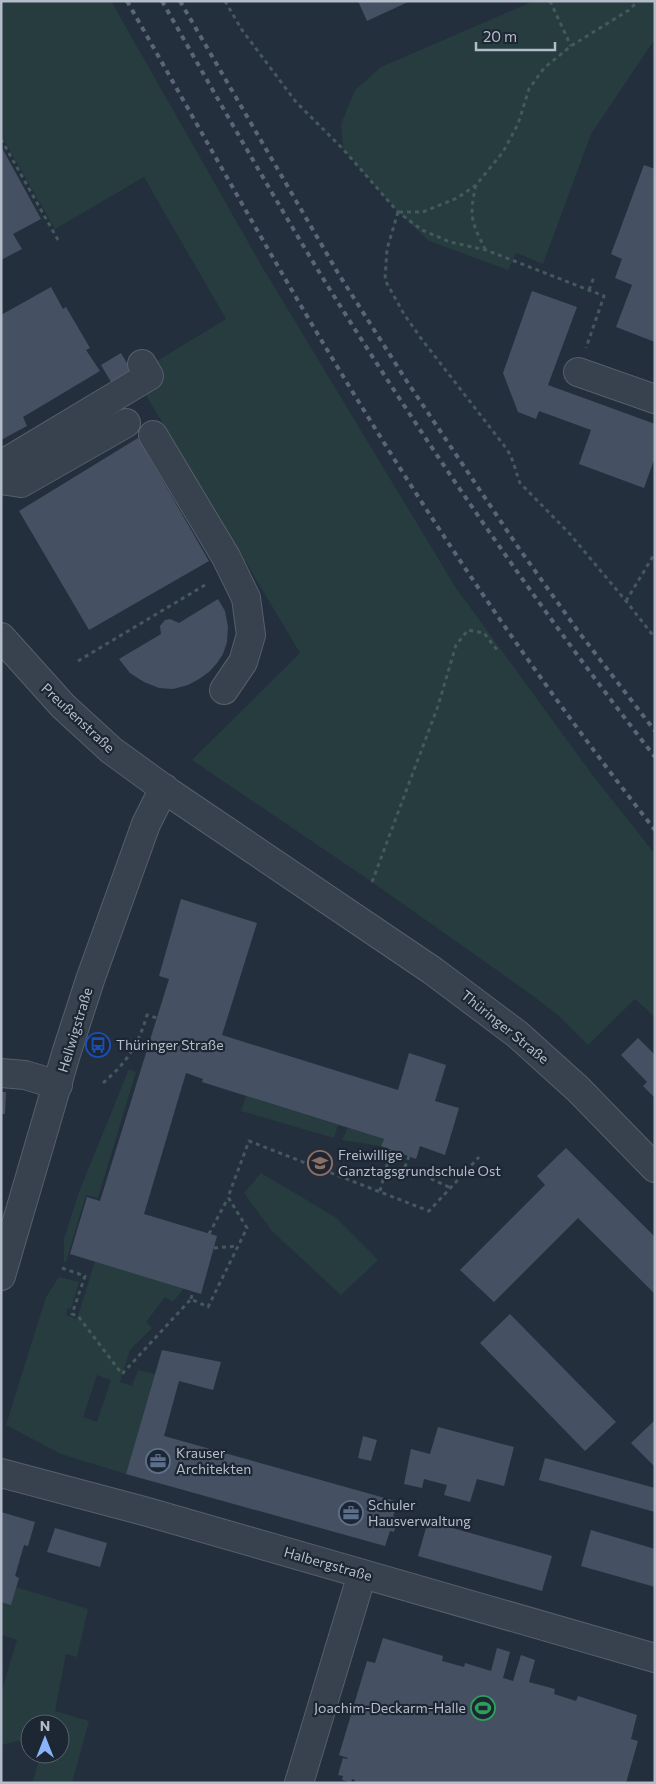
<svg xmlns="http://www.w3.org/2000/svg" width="656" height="1784" font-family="Commissioner,sans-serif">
<rect width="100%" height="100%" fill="#242f3e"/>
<path fill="#263c3f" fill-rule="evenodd" d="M1 1H111L264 270 456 588 594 777 655 854V1017L635 999 588 1045 559 1016 529 993 372 882 192 760 300 653 134 375 226 319 144 177 55 229 1 135Z
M534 1H655V39L591 134 543 264 516 253 508 270 429 241 398 212 343 149 341 124 355 90 381 67Z
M129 1069 136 1072 98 1198 86 1195 66 1262H64V1239L79 1192Z
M246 1096 338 1125 334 1138 241 1111Z
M348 1128 384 1139 381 1146 342 1140Z
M261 1173 335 1217 378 1260 341 1295 272 1231 244 1193Z
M95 1261 184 1288 173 1302 165 1297 146 1322 152 1328 130 1350 120 1382 132 1386 138 1370 155 1374 126 1474 61 1454 6 1425 46 1297 59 1277 79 1282 71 1309 68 1308 66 1315 77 1319ZM97 1375 111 1380 97 1422 83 1417Z
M16 1587 88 1609 77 1657 66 1654 55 1711 89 1721 72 1783H32L41 1754H60V1724H30V1741L22 1740 1 1745V1693L17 1640 1 1635V1602Z"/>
<path fill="#455162" d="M358 1H410L367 21Z
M1 146 41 219 13 234 22 249 1 260Z
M644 165 655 169V342L616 327 632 285 615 278 622 259 611 254Z
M51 287 63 309 66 307 90 348 86 350 100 371 23 417 27 426 1 440V315Z
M532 291 577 307 548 385 655 424V457L644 488 579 464 591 430 539 411 536 419 518 412 503 373Z
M121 353 134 375 114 387 101 365Z
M138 438 209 561 89 630 19 511Z
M218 599 225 611 228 627 227 642 223 654 217 663 209 672 199 679 188 685 173 689 159 688 144 682 130 673 119 659 161 634 160 626 165 620 170 619 179 623Z
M181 899 257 923 222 1035 398 1090 409 1053 446 1065 435 1101 459 1108 445 1155 420 1146 416 1159 381 1146 384 1139 202 1082 203 1079 186 1073 144 1214 217 1236 201 1294 70 1254 87 1197 100 1201 169 979 159 976Z
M638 1038 655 1055V1098L643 1086 647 1082 621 1055Z
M1 1092H6L5 1114H1Z
M566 1148 655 1237V1294L578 1218 494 1302 460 1270 545 1185 537 1176Z
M510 1314 616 1422 585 1451 480 1343Z
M162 1350 221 1362 213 1390 179 1381 164 1436 399 1502 393 1516 398 1518 394 1532 390 1531 385 1546 126 1474Z
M655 1420V1467L631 1443Z
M438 1427 514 1447 504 1486 477 1479 470 1502 444 1495 447 1485 424 1479 422 1488 404 1484 411 1449 430 1454Z
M363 1436 377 1440 371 1461 358 1458Z
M545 1458 655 1488V1512L539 1480Z
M1 1512 35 1522 28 1546 24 1545 15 1576 19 1578 11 1605 1 1602Z
M428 1521 552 1556 542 1591 418 1556Z
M55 1528 107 1543 100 1567 47 1552Z
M591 1530 655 1549V1587L581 1566Z
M383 1638 443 1656 442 1661 464 1667 465 1663 491 1671 497 1648 504 1650 510 1652 503 1678 513 1681 521 1655 535 1660 529 1682 555 1689 554 1694 576 1701 578 1696 637 1715 631 1739 638 1741 626 1783H354L355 1780 352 1779 351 1783 342 1780 343 1776 338 1775 343 1758 347 1759 348 1758 339 1755 367 1661 375 1663Z"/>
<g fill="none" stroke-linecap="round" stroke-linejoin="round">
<defs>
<path id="minor" d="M578 372 655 399
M153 435 226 557 246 598 251 635 243 662 224 690
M1 465 149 376 142 364
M1 480 21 483 126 423
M1 637 63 706 111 750 170 793 433 971 517 1034 578 1089 655 1168
M1 1073 25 1075 58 1085
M1 1276 66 1054 90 980 146 824 164 788
M1 1473 144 1511 655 1658
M299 1783 362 1574"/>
</defs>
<use href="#minor" stroke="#565f6c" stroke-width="30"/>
<path stroke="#44595c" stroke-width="3" stroke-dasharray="4 4" stroke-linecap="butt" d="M225 1 242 30 296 102 343 149 398 212 422 230 450 242 486 250 604 296 586 348
M550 1 571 46
M1 139 58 240
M476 185C469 216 471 221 485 249
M398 212 387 249 385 280 404 314 420 337 506 448C514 460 515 470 520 483L569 533 626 601 655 638
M399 212H423L457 198 476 185 503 152 518 124 529 89 544 68 571 46 629 10 638 1
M589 290 594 277
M626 601 655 553
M78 661 205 585
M372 882 438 706 456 645 468 630 484 633 498 651
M103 1083C127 1062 138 1046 147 1015L157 1018
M409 1156 405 1167 451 1188
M380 1191 391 1150
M209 1234 228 1198
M214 1248 238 1246
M62 1268 85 1276 72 1314 78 1316 122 1374 191 1299 208 1307 247 1228 228 1197 249 1141 429 1211 479 1157
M191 1299 193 1291"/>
<use href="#minor" stroke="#38414e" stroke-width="28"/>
<path stroke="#5a6575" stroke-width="4" stroke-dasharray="5 5" stroke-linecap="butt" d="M127 1C203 134 277 269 357 399 448 548 547 693 655 830
M162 1C215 94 268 188 324 280 426 444 536 605 655 757
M180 1 338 273 406 380 518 547 578 631 655 731"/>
</g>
<defs>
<symbol id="bus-ring" viewBox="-11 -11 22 22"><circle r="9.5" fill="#1d2633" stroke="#1a4fb4" stroke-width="1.5"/><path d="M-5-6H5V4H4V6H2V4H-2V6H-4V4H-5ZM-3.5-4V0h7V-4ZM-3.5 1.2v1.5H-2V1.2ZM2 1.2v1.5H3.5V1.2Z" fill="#1a4fb4"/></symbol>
<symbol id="school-ring" viewBox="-11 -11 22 22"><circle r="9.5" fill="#1d2633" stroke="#8d6e63" stroke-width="1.5"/><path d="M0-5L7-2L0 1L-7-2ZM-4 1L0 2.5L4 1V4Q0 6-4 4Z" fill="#8d6e63"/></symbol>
<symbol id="office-ring" viewBox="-11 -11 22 22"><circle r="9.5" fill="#1d2633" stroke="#5c6f8a" stroke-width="1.5"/><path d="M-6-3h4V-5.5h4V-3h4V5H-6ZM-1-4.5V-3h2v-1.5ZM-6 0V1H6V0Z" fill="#5c6f8a"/></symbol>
<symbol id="stadium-ring" viewBox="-11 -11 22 22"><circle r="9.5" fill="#1d2633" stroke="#2e9e5b" stroke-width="1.5"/><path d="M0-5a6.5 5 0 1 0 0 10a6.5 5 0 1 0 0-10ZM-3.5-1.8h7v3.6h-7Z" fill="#2e9e5b"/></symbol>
</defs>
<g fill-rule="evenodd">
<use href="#bus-ring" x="84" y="1031" width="28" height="28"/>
<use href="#school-ring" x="306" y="1149" width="28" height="28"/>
<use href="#office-ring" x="144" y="1447" width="28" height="28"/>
<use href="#office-ring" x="337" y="1499" width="28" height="28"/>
<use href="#stadium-ring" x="469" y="1694" width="28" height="28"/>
</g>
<g text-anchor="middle" stroke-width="4.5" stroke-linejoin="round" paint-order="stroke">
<g font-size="14" fill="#b4bcc9" stroke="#1d2633">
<text transform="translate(78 718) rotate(43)" y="5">Preußenstraße</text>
<text transform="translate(505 1027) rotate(39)" y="5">Thüringer Straße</text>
<text transform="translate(75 1030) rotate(-73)" y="5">Hellwigstraße</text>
<text transform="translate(328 1564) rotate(16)" y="5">Halbergstraße</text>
</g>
<g font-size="14" fill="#b4bcc9" stroke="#1d2633" text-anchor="start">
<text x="116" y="1050">Thüringer Straße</text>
<text x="338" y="1160">Freiwillige<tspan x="338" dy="16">Ganztagsgrundschule Ost</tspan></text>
<text x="176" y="1458">Krauser<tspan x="176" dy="16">Architekten</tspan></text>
<text x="368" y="1510">Schuler<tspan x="368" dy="16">Hausverwaltung</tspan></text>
<text x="466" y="1713" text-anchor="end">Joachim-Deckarm-Halle</text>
</g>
</g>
<rect width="656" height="1784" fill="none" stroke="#b4bcc9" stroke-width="5"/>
<g transform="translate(45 1739)"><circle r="24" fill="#1d2633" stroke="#59626f"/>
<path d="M0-4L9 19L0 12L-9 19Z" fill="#8ab4f8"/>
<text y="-8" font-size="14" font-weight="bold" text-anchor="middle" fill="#b4bcc9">N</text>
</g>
<path d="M476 42v8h79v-8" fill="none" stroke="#b4bcc9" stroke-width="2.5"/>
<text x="483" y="42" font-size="15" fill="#b4bcc9" stroke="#1d2633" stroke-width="4" paint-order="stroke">20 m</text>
</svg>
